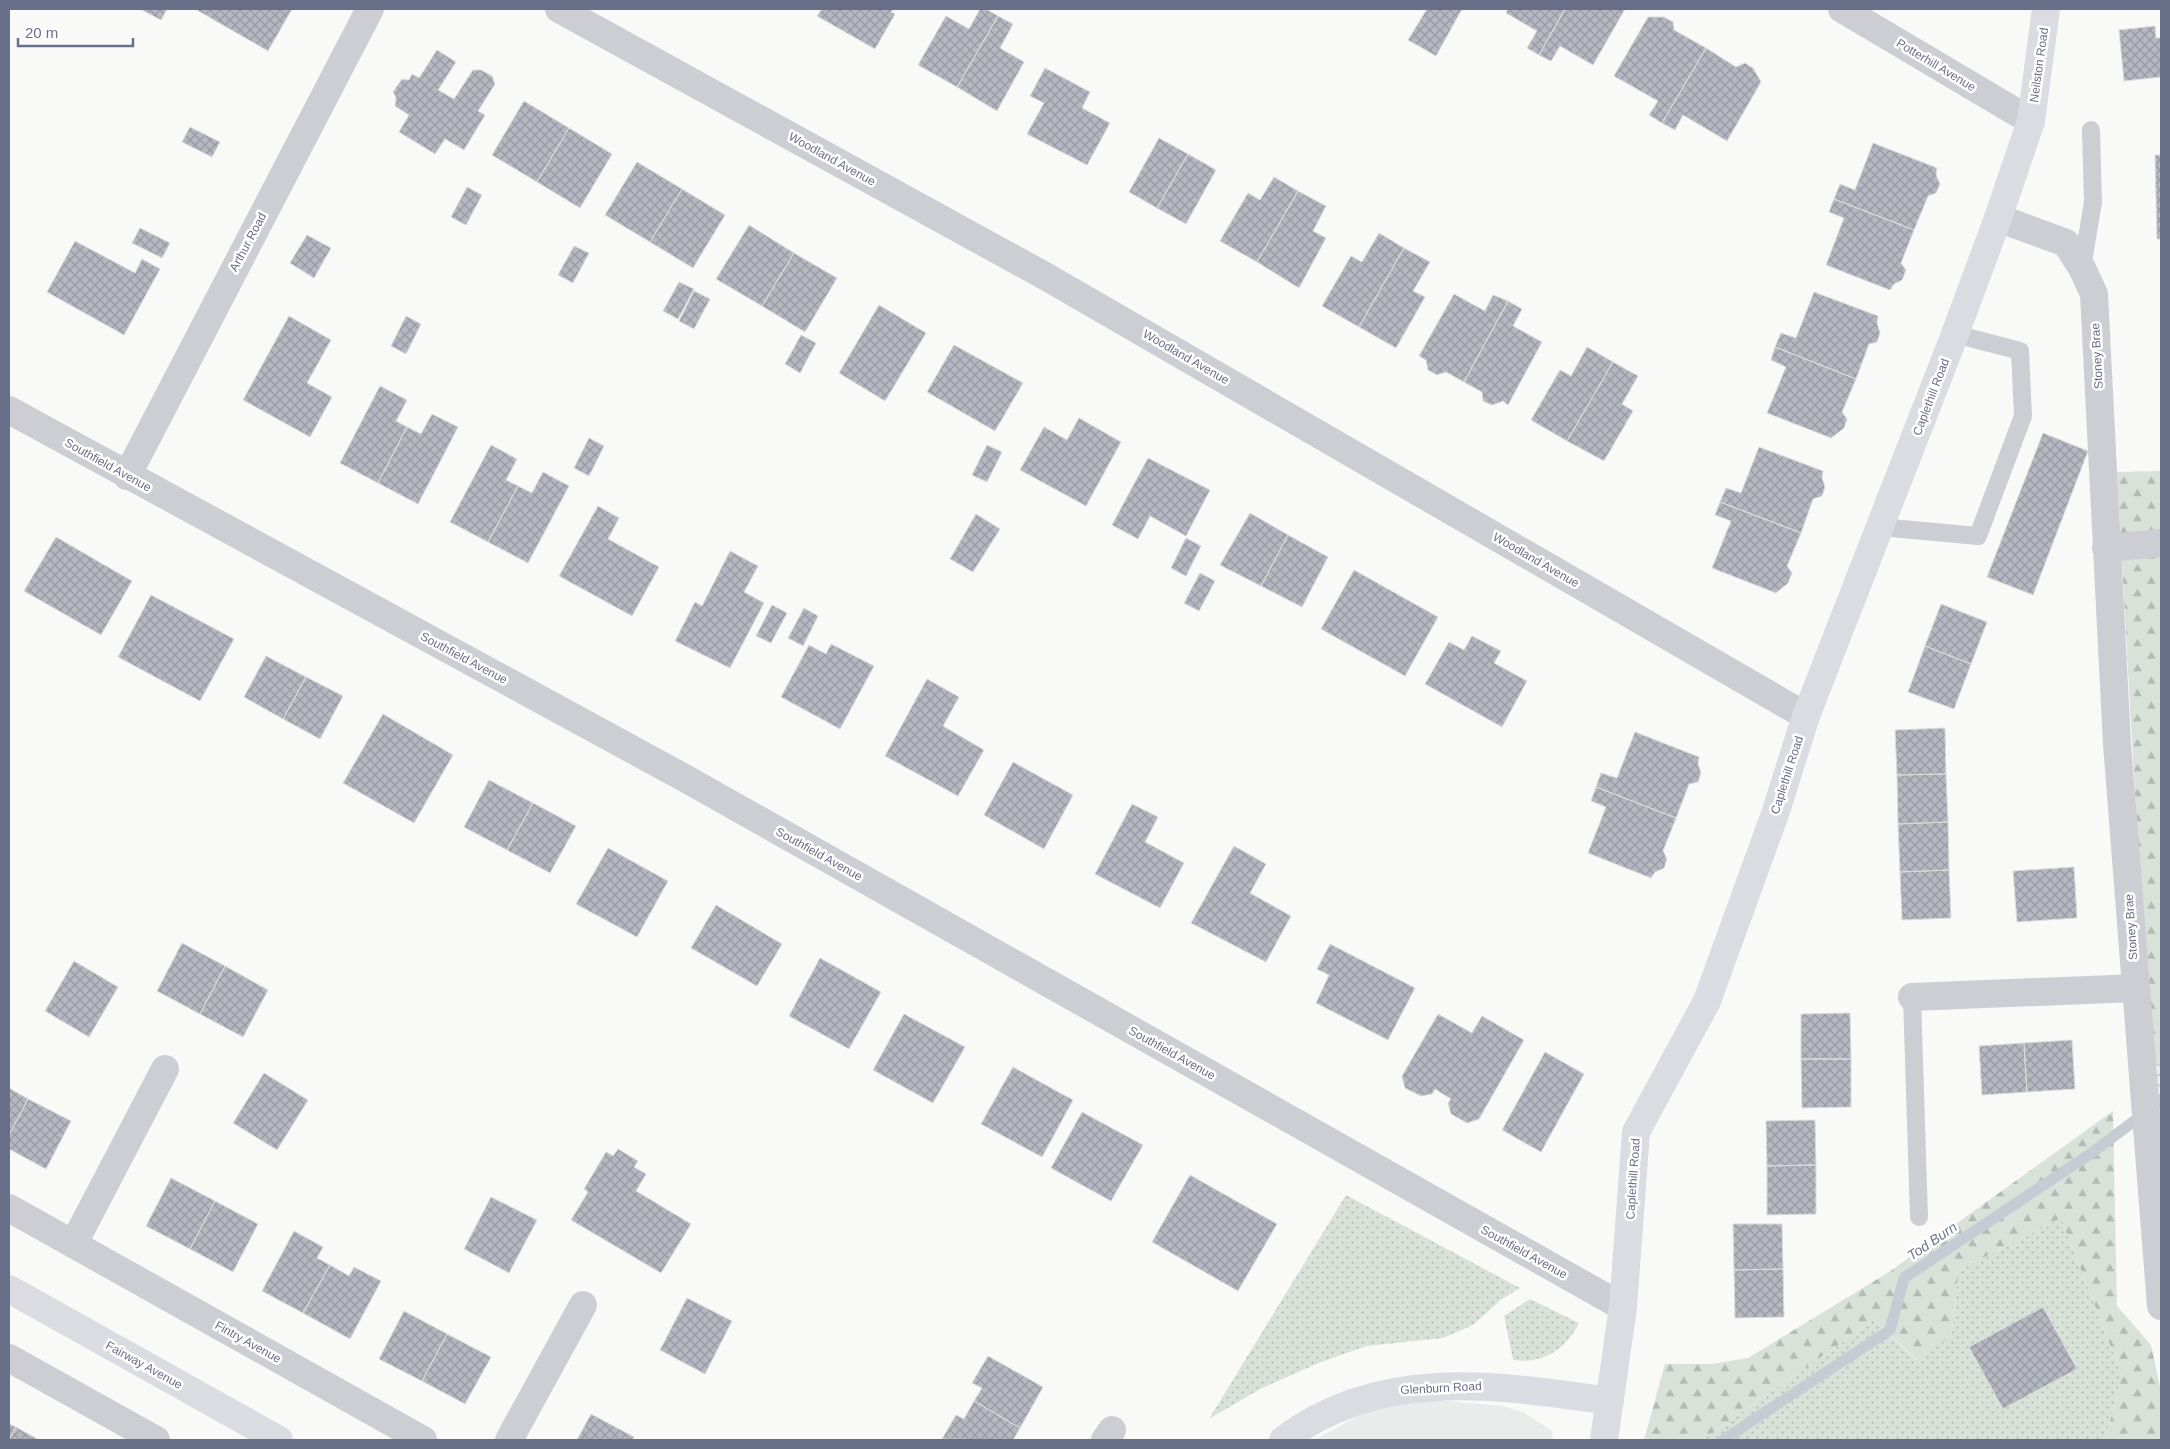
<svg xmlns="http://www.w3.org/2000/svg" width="2170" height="1449" font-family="Helvetica,sans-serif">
<defs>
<pattern id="industrial-grid" width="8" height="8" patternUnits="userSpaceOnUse" patternTransform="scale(1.25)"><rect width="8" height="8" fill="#eaebeb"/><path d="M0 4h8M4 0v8" fill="none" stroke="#c2c3c4"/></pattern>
<pattern id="grass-dots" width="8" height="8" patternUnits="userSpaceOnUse" patternTransform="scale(1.25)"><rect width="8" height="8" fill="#d9e2d9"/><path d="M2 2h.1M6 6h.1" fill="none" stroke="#b4bbb6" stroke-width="1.8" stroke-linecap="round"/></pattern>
<pattern id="forest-firs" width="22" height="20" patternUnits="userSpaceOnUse" patternTransform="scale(1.25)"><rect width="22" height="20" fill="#d9e2d9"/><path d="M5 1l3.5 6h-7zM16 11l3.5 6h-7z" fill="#b4bbb6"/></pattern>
<pattern id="building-cross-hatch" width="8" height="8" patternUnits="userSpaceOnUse" patternTransform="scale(1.25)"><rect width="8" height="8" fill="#b5b7c1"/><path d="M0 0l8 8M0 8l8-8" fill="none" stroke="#9799a3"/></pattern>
</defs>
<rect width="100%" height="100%" fill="#f9faf8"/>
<path fill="#eaebeb" d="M1423 1399 1503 1406 1523 1412 1552 1431 1553 1440H1314L1362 1414Z"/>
<path fill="url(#industrial-grid)" d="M2161 1063V1131L2150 1066Z"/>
<path fill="url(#grass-dots)" d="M1346 1195 1520 1288 1502 1299 1473 1325 1443 1338 1367 1346 1321 1362 1260 1389 1209 1419Z
M2061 1218 2122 1376 2105 1440H1702L1874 1320 1916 1360 1951 1336 1959 1270Z
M1530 1299 1579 1323C1565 1350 1544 1364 1513 1360L1504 1316Z"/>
<path fill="url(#forest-firs)" d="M2161 471V1063L2150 1066 2117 472Z
M2113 1111 2117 1306 2151 1345 2161 1391V1440H2105L2122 1376 2061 1218 1959 1270 1951 1336 1917 1360 1874 1320 1702 1440H1644L1665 1364H1711L1748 1358 1889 1272Z"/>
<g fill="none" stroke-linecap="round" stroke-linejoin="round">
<path stroke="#c7ccd4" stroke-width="11" d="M1723 1440 1890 1330 1904 1278 2090 1154 2161 1101"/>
</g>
<path fill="url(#building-cross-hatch)" stroke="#dbdcda" d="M140 9H167L161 20Z
M195 9H292L268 51Z
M822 9H893L891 12 895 14 875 49 817 16Z
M980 9H986L998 16 957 87 918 65 946 16 969 29Z
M1427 9H1462L1436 56 1408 40Z
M1508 9H1565L1539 55 1527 48 1537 31 1506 13Z
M1565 9H1625L1593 65 1560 46 1551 61 1539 55Z
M998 16 1013 24 1000 48 1024 62 997 111 957 87Z
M1648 17H1664L1673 22 1674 30 1706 48 1662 123 1649 115 1658 101 1614 76Z
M2155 26 2156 38H2161V77L2124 81 2119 30Z
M1706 48 1736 67 1745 63 1753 68 1761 82 1727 141 1683 115 1675 130 1662 123Z
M437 50 456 62 438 90 454 99 473 70H481L492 76 495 84 478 111 485 115 464 150 445 139 435 154 399 132 409 115 395 106 396 97 393 92 402 79 409 80 412 74 419 78Z
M1045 68 1090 92 1082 108 1110 123 1087 165 1027 134 1044 103 1030 96Z
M524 101 569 128 537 182 492 155Z
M190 127 220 142 212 157 182 142Z
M569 128 612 154 580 208 537 182Z
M1159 138 1188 154 1157 208 1129 192Z
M1873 143 1937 168 1936 175 1940 184 1936 193 1928 196 1914 230 1834 199 1840 184 1855 190Z
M1188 154 1216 170 1186 224 1157 208Z
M2155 155H2161V239H2157Z
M637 162 682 189 650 242 605 215Z
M1274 177 1298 191 1257 262 1220 241 1248 193 1260 200Z
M467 187 482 195 466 225 451 217Z
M682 189 725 215 693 268 650 242Z
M1298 191 1326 206 1313 231 1326 238 1299 288 1257 262Z
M1834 199 1914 230 1901 263 1906 270 1902 280 1894 284 1890 290 1826 265 1844 218 1829 212Z
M749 225 794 253 762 306 716 279Z
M140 228 170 243 162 258 132 243Z
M1379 233 1404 248 1359 327 1322 306 1351 256 1362 262Z
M307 235 331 248 314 278 290 263Z
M75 241 135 273 142 259 160 269 124 335 47 292Z
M574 246 589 253 573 283 558 275Z
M1404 248 1430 262 1413 291 1425 297 1396 348 1359 327Z
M794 253 837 278 805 332 762 306Z
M679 282 694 289 678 319 663 311Z
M694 291 710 299 694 329 679 321Z
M1814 292 1878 316 1877 323 1880 333 1877 342 1869 344 1856 379 1775 347 1781 333 1796 338Z
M1454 294 1485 311 1493 295 1508 301 1464 382 1446 372 1437 375 1428 370 1426 360 1419 356Z
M1508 301 1522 309 1513 326 1542 342 1508 405 1503 401 1492 405 1483 401 1482 392 1464 382Z
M879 305 926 333 885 401 839 373Z
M289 316 331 340 307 383 332 397 310 437 243 400Z
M406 316 421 324 406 354 391 346Z
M801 335 816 343 800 373 785 364Z
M954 345 1023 383 995 431 927 392Z
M1587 347 1613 362 1567 441 1531 420 1560 370 1571 376Z
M1775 347 1856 379 1842 412 1847 419 1844 428 1831 438 1767 413 1786 367 1771 360Z
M1613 362 1638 376 1622 404 1633 411 1604 461 1567 441Z
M380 386 407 400 396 421 407 427 378 483 340 463Z
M432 414 458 427 418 504 378 483 407 427 421 434Z
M1079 418 1121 442 1086 506 1020 470 1044 427 1067 440Z
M2043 433 2088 451 2033 595 1987 577Z
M589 438 604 446 589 476 574 468Z
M491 445 517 459 506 480 518 486 488 542 450 522Z
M987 445 1002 452 987 482 972 475Z
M1759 447 1823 471 1822 478 1825 487 1822 496 1813 499 1801 533 1720 502 1726 488 1741 493Z
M1148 458 1210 490 1186 536 1150 516 1138 539 1112 525Z
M543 472 569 486 528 563 488 542 518 486 532 493Z
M1720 502 1801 533 1787 566 1792 573 1788 583 1776 593 1712 568 1731 521 1715 515Z
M598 506 619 518 608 539 659 567 632 616 559 576Z
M1250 513 1288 535 1261 586 1220 565Z
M976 514 1000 529 973 572 950 559Z
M1288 535 1328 557 1302 607 1261 586Z
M56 537 132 581 101 635 24 591Z
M1186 538 1201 546 1186 576 1171 568Z
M730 551 758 566 744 592 764 603 730 668 675 641 695 602 702 606Z
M1354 570 1438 617 1405 676 1321 629Z
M1200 573 1215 581 1199 611 1184 603Z
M151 595 234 639 200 701 118 657Z
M1941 604 1987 622 1971 664 1925 646Z
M772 605 787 613 771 643 756 636Z
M804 608 818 616 803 646 788 638Z
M1472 636 1501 651 1494 663 1527 681 1502 727 1425 684 1449 642 1464 650Z
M831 644 874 666 840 729 781 697 809 645 826 654Z
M1925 646 1971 664 1954 709 1908 692Z
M266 656 306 677 283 719 244 697Z
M306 677 343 696 320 739 283 719Z
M927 679 959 697 943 726 984 750 958 796 885 756Z
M383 714 453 755 414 823 343 783Z
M1945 728 1946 774 1897 775 1895 730Z
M1635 732 1699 757 1698 764 1701 773 1698 782 1689 784 1676 818 1596 787 1601 773 1617 778Z
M1013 762 1073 795 1044 849 984 815Z
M1946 774 1948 822 1898 824 1897 775Z
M489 780 533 803 507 850 464 827Z
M1596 787 1676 818 1663 851 1667 859 1664 868 1655 872 1651 878 1588 853 1606 807 1591 801Z
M533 803 576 826 550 873 507 850Z
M1132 804 1158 817 1145 842 1184 863 1160 908 1095 874Z
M1948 822 1949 870 1900 872 1898 824Z
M1234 846 1266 864 1250 893 1291 916 1266 962 1191 923Z
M608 848 668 881 637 937 576 904Z
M2074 867 2077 918 2017 922 2013 871Z
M1949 870 1951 918 1902 920 1900 872Z
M716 905 782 944 757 986 691 948Z
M182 943 225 966 200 1014 157 991Z
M1330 944 1415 988 1388 1040 1316 1003 1329 975 1317 969Z
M820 958 881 992 849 1049 789 1016Z
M74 961 118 987 89 1037 45 1011Z
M225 966 268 990 243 1037 200 1014Z
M1850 1013 1851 1059H1801V1014Z
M904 1014 965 1047 933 1103 873 1070Z
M1438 1014 1472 1033 1482 1016 1524 1040 1479 1119 1467 1123 1451 1114 1448 1103 1451 1099 1435 1089 1432 1094 1421 1096 1405 1088 1402 1076Z
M2072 1040 2075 1089 2027 1092 2024 1043Z
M2024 1043 2027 1092 1982 1095 1979 1046Z
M1545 1052 1584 1074 1541 1152 1502 1130Z
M1801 1059H1851V1107L1802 1108Z
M1013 1067 1073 1100 1042 1157 981 1124Z
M264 1073 308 1100 277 1150 233 1123Z
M9 1088 28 1099 9 1135Z
M28 1099 71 1121 46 1169 9 1149V1135Z
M1082 1112 1143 1145 1111 1201 1051 1168Z
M1815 1120 1816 1165 1767 1166 1766 1121Z
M618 1149 638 1161 634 1167 646 1174 636 1191 691 1224 661 1273 571 1220 588 1192 584 1189 606 1152 613 1156Z
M1816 1165V1214L1767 1215V1166Z
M1190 1175 1277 1224 1238 1291 1152 1242Z
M171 1178 215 1201 190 1249 146 1226Z
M491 1197 537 1220 509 1273 464 1249Z
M215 1201 258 1224 233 1272 190 1249Z
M1733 1224H1782L1783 1269 1734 1270Z
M294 1231 323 1247 317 1258 330 1265 303 1313 262 1291Z
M330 1265 349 1276 354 1267 381 1281 350 1339 303 1313Z
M1783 1269 1784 1317 1735 1318 1734 1270Z
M687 1298 732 1321 705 1374 660 1350Z
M2043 1307 2077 1369 2003 1409 1969 1347Z
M404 1311 447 1334 422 1381 379 1359Z
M447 1334 491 1357 465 1404 422 1381Z
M988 1356 1043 1387 1020 1428 974 1401 982 1388 972 1383Z
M974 1401 1020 1428 1013 1440 942 1439 956 1415 964 1419Z
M591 1414 634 1437 632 1440H577Z
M9 1424 16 1427 9 1440Z
M16 1427 39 1440H9Z"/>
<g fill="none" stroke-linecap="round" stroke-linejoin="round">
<path stroke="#cdced3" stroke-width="18" d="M2082 268 2093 202 2091 130
M1880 527 1978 536 2023 416 2020 351 1955 334
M1912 997 1919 1217"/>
<path stroke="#cdced3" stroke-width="28" d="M559 9 1045 276 1806 716
M1842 9 2031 121
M1998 218 2066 243 2082 268 2094 294 2117 744 2161 1306
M9 410 681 776 1623 1307
M127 476 370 9
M2106 548 2161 543
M1912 997 2136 988
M9 1208 423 1440
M74 1243 165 1069
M9 1358 156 1440
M509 1440 583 1305
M1105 1440 1112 1430"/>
<path stroke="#dadce2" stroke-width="28" d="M9 1289 279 1440
M1283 1440C1380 1366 1498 1385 1610 1401
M1604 1440 1623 1307 1636 1132 1707 1001 1776 811 1806 716 1955 334 1998 218 2031 121 2046 9"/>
</g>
<g text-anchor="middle" stroke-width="5" stroke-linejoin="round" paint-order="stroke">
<g font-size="12" fill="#696f89" stroke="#fff">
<text transform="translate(1936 65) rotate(31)" y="4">Potterhill Avenue</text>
<text transform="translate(2039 65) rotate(-82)" y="4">Neilston Road</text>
<text transform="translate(832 159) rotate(29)" y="4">Woodland Avenue</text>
<text transform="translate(248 242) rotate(-62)" y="4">Arthur Road</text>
<text transform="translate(2097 356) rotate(-93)" y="4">Stoney Brae</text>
<text transform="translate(1186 357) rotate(30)" y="4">Woodland Avenue</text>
<text transform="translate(1931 397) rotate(-69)" y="4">Caplethill Road</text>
<text transform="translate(108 465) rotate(29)" y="4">Southfield Avenue</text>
<text transform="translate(1536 560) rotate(30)" y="4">Woodland Avenue</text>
<text transform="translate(464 658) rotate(28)" y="4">Southfield Avenue</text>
<text transform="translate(1787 775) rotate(-72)" y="4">Caplethill Road</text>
<text transform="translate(819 854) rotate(29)" y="4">Southfield Avenue</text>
<text transform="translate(2131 927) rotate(-94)" y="4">Stoney Brae</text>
<text transform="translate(1172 1053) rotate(29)" y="4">Southfield Avenue</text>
<text transform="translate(1633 1179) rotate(-86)" y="4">Caplethill Road</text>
<text transform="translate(1524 1252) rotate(29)" y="4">Southfield Avenue</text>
<text transform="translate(248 1342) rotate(29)" y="4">Fintry Avenue</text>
<text transform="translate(144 1365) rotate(29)" y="4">Fairway Avenue</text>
<text transform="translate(1441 1388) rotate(-3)" y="4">Glenburn Road</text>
</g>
<g font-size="14" font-style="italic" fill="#6a768b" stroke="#fff">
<text transform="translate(1932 1241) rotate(-34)" y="5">Tod Burn</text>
</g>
</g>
<rect width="2170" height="1449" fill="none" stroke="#696f89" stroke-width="20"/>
<path d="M18 38v8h115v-8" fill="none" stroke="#696f89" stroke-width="2.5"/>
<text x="25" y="38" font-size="15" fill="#696f89" stroke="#ffffff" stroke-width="4" paint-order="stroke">20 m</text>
</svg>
